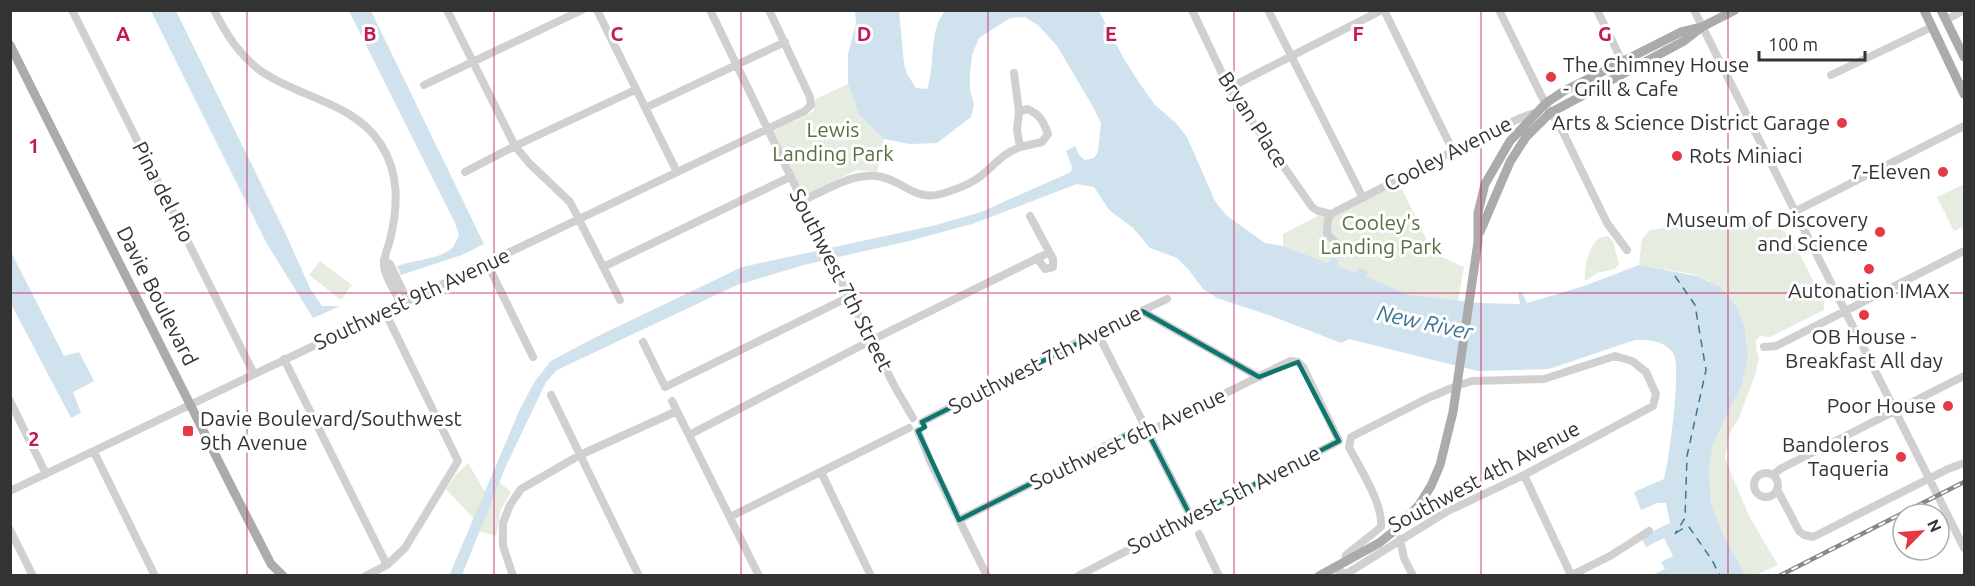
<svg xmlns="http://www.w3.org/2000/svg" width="1975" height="586" font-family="Ubuntu,sans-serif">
<rect width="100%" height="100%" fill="#fff"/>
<path fill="#e6ecdf" d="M848 84 859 115 884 139 877 172 857 170 803 197 771 132 813 112 816 99Z
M1399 183 1433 253 1464 267 1458 301 1410 295 1365 277 1367 271 1359 268 1356 273 1337 266 1339 260 1331 257 1328 263 1283 246V234L1318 216 1329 217Z
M1964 184V231L1962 227 1954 231 1937 197Z
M1727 219 1750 222 1765 230 1781 228 1792 240 1824 301V310L1770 337 1760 336 1756 341V349L1759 357 1755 376 1738 420 1730 432 1725 458 1749 516 1778 565 1756 575H1746L1726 541 1711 504 1709 467 1713 444 1742 384 1748 357 1709 281 1693 274 1639 265 1642 239 1650 230Z
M1608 236 1613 242 1619 264 1615 269 1597 273 1585 281C1584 266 1588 248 1599 238Z
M320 261 352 285 341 300 309 275Z
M468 463 485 492 474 519 446 489 455 476Z
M499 482 511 492 501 509 496 536 479 531Z"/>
<path fill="#cfe2ee" d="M151 11H176L283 228 311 290 322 306H340L313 318 267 244Z
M349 11H371L484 244 462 255 401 275 397 266C413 260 441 259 452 248 455 245 457 238 459 235L455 223Z
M855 11H899L904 64 907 74 916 88 927 89C936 64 928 31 945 11H1099L1124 59 1140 84 1155 105 1176 123 1187 137 1215 201 1226 215 1265 243 1283 246 1328 263 1331 257 1339 260 1337 266 1356 273 1359 268 1368 271 1366 277 1410 295 1480 303 1520 304 1518 293 1522 292 1527 303 1584 286 1639 265 1697 276 1720 287 1728 296 1735 305 1744 325 1748 357 1742 384 1713 444 1709 467 1711 504 1726 541 1746 575H1652L1665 569 1661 562 1673 556 1664 538 1646 547 1641 537 1670 523 1666 503H1657L1641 510 1634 492 1664 479C1669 461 1682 365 1673 353 1664 340 1649 340 1635 340L1549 369 1478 371 1349 339 1341 343 1274 317 1217 298 1203 289 1188 269 1177 258 1150 248 1133 228 1109 210 1094 187 1077 184 972 224 913 240 804 265 737 285 557 370 546 382 506 466 462 575 449 576 520 409 535 381 551 361 596 337 742 267 936 225 981 212 1071 172 1072 167 1066 151 1075 146 1079 155 1085 160 1094 158 1098 152 1101 123 1092 105 1057 46 1038 25 1025 17 1010 18 979 38 972 55 970 74V90L974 104 971 117 937 143 910 144 884 139 859 115 848 84V54L856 23Z
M10 250 64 356 79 352 94 381 73 392 81 413 71 418 11 304Z"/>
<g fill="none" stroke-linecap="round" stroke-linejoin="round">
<path stroke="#3f7597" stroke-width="1.5" stroke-dasharray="8 6" stroke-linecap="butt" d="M1675 276 1695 305 1706 370 1687 456 1685 518 1675 534
M1676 533 1682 529 1689 527 1712 560 1720 576"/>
<path stroke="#d0d0d0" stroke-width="8" d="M72 10 254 374
M214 10C226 34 239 55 261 71 299 98 353 102 380 143 400 173 398 207 390 240 388 248 383 258 384 266 385 278 396 293 401 303
M447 10 515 146 529 163 570 202 620 300
M597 10 677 172
M710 10 849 297 895 387 913 418
M1192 10 1229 88 1312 207 1318 211 1331 214
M1268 10 1363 198
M1384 10 1453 151
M1499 10 1550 113 1558 122 1607 223 1627 250
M1597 10 1622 61
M1694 10 1964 548
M1946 20 1964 10
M1014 73 1019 112
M1831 75 1932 27
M424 85 582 10
M1229 88 1382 10
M645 108 785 42
M1027 109C1040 114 1043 121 1048 134L1042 142 1020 147 1017 130 1019 112Z
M465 172 515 146 635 90
M802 201C826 190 850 174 876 176 901 178 914 202 941 194 951 191 966 186 975 180 993 169 997 156 1020 147
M1794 212 1964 126
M1030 216 1053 259V267L1045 269 1037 258
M1338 245 1327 234 1328 220 1331 214C1382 188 1432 161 1484 136 1502 128 1516 118 1534 113
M384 260 390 264 407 300
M487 263 533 357
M603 267 790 177
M1142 311 1259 377
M1097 332 1191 517
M643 342 665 387 849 297
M1764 347 1776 346 1964 251
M284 359 387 565
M551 395 639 576
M10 401 46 474
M672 401 759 576
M922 422 1097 332 1167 299
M918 431 931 463 987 576
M689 435 872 340 1048 253
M94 452 155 576
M821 472 871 576
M1754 485a12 12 0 1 1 24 0a12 12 0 1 1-24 0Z
M1524 475 1571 575
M1773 475 1780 469 1964 376
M1777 489 1799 531 1804 535 1813 537 1948 469 1964 463
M10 491 805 111 811 105 810 97 769 10
M730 517 909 428
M959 520 1135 431 1156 428 1290 361 1298 362 1303 367 1339 441 1078 576
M10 530 33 576
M1199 534 1219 576
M1400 539 1404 558 1413 576
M1333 568 1346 574 1446 512 1524 475 1653 406 1656 394 1646 372 1632 361 1615 356 1544 379 1472 381 1459 385 1428 398 1351 437 1349 447C1360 469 1383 503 1381 527L1346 555 1345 562
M365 576 387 565 405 548 458 461 385 312
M513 576 503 546V523L510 505 521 489 580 455 677 411
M1570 576 1610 556 1649 531"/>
<path stroke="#ababab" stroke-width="9" d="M1924 10 1964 94
M1941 10 1964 57
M10 45 234 492 271 564 283 576
M1480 232 1510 162 1526 137 1550 113 1684 41 1702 27 1735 10
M1319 576 1379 543 1393 532 1419 505 1431 486 1440 465 1453 412 1478 242V213L1485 184 1510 141 1546 103 1564 91 1681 32 1702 27"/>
<defs>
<path id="rail" d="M1779 576 1964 482"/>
</defs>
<use href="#rail" stroke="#888" stroke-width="4.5"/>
<use href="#rail" stroke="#fff" stroke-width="2" stroke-dasharray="7" stroke-linecap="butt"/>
</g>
<path fill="none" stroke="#0f766e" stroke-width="4.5" stroke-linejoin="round" d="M1142 311 1259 377 1298 362 1339 441 1191 517 1146 429 1135 431 959 520 918 431 925 427 922 422Z"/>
<path fill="none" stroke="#c2185b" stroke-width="1.5" stroke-opacity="0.55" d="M247 10V576M494 10V576M741 10V576M988 10V576M1234 10V576M1481 10V576M1728 10V576M10 293H1964"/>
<g fill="#e63946" stroke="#fff" stroke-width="2">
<circle cx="1551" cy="77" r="6"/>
<circle cx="1842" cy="123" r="6"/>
<circle cx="1677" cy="156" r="6"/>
<circle cx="1943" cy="172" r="6"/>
<circle cx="1880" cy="232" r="6"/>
<circle cx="1869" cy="269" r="6"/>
<circle cx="1864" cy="315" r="6"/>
<circle cx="1948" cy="406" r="6"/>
<rect x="182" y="425" width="12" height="12" rx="3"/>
<circle cx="1901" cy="457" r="6"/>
</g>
<g text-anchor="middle" stroke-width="6" stroke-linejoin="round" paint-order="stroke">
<g font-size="21" fill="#333" stroke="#fff" text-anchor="end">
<text x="1563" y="72" text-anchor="start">The Chimney House<tspan x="1563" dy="24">- Grill &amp; Cafe</tspan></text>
<text x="1830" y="130">Arts &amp; Science District Garage</text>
<text x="1689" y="163" text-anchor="start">Rots Miniaci</text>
<text x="1931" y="179">7-Eleven</text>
<text x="1868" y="227">Museum of Discovery<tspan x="1868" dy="24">and Science</tspan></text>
<text x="1869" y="298" text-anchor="middle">Autonation IMAX</text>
<text x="1864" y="344" text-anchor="middle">OB House -<tspan x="1864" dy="24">Breakfast All day</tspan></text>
<text x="1936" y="413">Poor House</text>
<text x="200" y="426" text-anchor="start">Davie Boulevard/Southwest<tspan x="200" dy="24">9th Avenue</tspan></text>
<text x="1889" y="452">Bandoleros<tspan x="1889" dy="24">Taqueria</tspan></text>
</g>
<g font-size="21" fill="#333" stroke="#fff">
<text transform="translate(1253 120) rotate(57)" y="7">Bryan Place</text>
<text transform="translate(1448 154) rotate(-27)" y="7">Cooley Avenue</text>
<text transform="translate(163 192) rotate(63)" y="7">Pina del Rio</text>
<text transform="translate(841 280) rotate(63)" y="7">Southwest 7th Street</text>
<text transform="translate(157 296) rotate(63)" y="7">Davie Boulevard</text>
<text transform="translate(412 299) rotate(-25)" y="7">Southwest 9th Avenue</text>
<text transform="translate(1045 360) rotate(-27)" y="7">Southwest 7th Avenue</text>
<text transform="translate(1128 439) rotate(-25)" y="7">Southwest 6th Avenue</text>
<text transform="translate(1484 477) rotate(-28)" y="7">Southwest 4th Avenue</text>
<text transform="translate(1224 500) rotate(-27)" y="7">Southwest 5th Avenue</text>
</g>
<g font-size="21" fill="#56703f" stroke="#fff">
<text x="833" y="137">Lewis<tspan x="833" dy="24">Landing Park</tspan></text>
<text x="1381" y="230">Cooley's<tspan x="1381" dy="24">Landing Park</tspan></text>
</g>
<g font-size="22" font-style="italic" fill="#3f7597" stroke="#fff">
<text transform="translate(1425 322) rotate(12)" y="8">New River</text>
</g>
</g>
<g font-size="20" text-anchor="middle" font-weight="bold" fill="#c2185b" stroke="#fff" stroke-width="6" stroke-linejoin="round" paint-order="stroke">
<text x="123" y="41">A</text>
<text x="370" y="41">B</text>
<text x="617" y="41">C</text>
<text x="864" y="41">D</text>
<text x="1111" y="41">E</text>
<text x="1358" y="41">F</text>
<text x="1605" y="41">G</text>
<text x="34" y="153">1</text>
<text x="34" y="446">2</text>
</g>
<rect width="1975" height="586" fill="none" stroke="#333333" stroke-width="24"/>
<g transform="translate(1921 532) rotate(65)"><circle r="28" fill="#ffffff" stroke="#adadad" stroke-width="1.5"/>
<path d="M0-4.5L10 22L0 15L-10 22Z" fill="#e63946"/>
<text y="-9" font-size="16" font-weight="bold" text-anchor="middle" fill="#333333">N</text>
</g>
<path d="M1759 51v9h106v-9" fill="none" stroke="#333333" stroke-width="3"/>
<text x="1768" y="51" font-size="18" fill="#333333" stroke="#ffffff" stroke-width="4.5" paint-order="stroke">100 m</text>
</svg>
